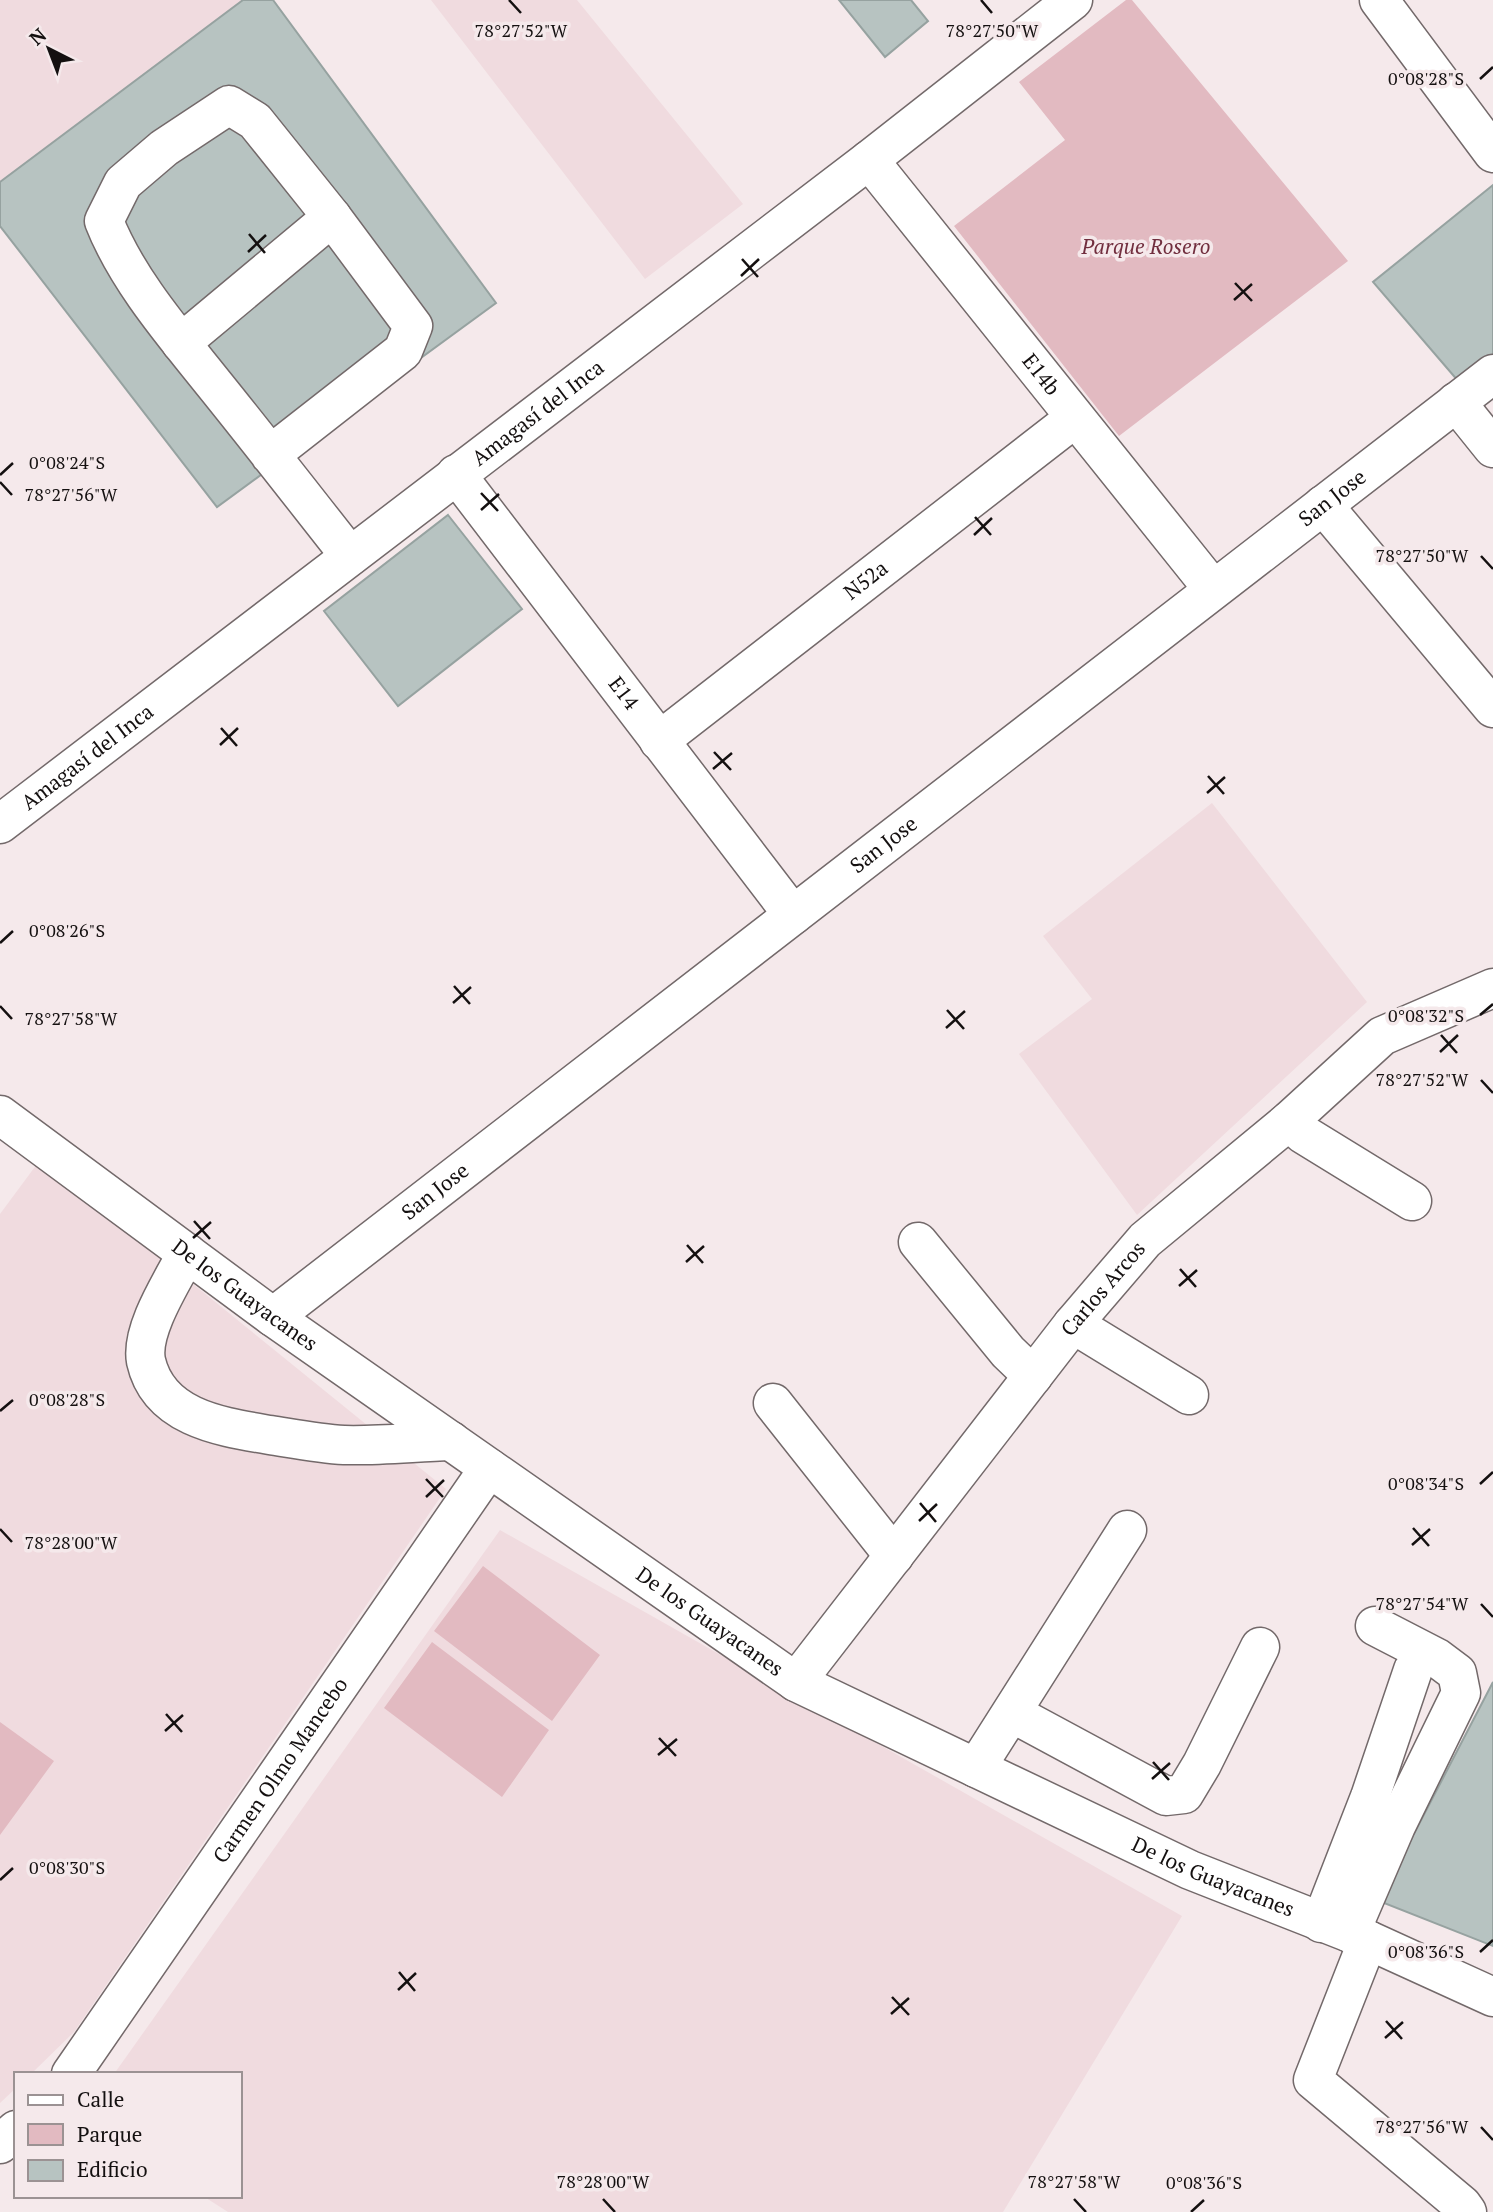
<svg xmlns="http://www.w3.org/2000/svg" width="1493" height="2212" font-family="'PT Serif',serif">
<rect width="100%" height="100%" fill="#f5e9eb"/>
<path fill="#f0dbdf" d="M0 0H243L0 182Z
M431 0H577L743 204 645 279Z
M1212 803 1367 1002 1137 1215 1019 1054 1092 999 1043 936Z
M40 1160 446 1489 74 2032 31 2074H16V2088L0 2103V1214Z
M500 1530 1182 1916 1003 2212H228L203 2196H240V2074H114Z"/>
<path fill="#e2bac1" d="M1126 0H1132L1348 261 1119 436 954 226 1065 140 1019 82Z
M483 1566 600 1655 552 1721 434 1631Z
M432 1642 549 1730 502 1797 384 1708Z
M0 1722 54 1761 0 1835Z"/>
<path fill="#b7c3c1" stroke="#96a2a0" stroke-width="2" d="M243 0H273L496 303 217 507 0 226V182Z
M839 0H911L928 21 885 57Z
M1493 185V354L1459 382 1373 282Z
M448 515 522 609 398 706 324 611Z
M1493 1682V1946L1379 1901Z"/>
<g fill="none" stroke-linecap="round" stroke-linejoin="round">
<defs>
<g id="minor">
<path d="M1379 0 1493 153"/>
<path id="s1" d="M869 160 1213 589"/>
<path d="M181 343 332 217"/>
<path d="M1456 402 1493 448"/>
<path d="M270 455 403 351 413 326 332 217 255 121 229 105 164 148 123 183 104 221C127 280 175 335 214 384 260 441 305 499 350 556"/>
<path id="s2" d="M456 474 793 915"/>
<path d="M1323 505 1493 708"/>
<path id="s3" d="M659 741 1075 418"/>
<path id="s4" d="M0 824 869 160 1073 0"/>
<path id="s5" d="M0 1115 273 1317 796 1682 1190 1870 1368 1940 1493 1997"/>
<path d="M1289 1121 1303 1134 1412 1201"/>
<path d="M918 1242 1008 1352 1033 1376"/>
<path d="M187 1253C173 1280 140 1330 146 1361 159 1419 223 1427 270 1435 295 1439 320 1444 344 1445 379 1446 416 1442 451 1441"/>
<path id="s6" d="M273 1317 1493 374"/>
<path d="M1073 1324 1189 1395"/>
<path d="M773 1403 894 1556"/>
<path id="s7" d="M796 1682 1073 1324 1145 1240 1289 1121 1382 1036 1493 988"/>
<path d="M1012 1713 1166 1796 1184 1794 1202 1764 1260 1647"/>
<path d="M976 1768 1127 1530"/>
<path d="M1321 1923 1370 1797 1413 1670"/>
<path d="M1350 1933 1396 1826 1461 1693 1457 1673 1437 1658 1375 1626"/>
<path d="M1368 1940 1313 2080 1462 2205 1467 2212"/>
<path id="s8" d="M71 2074 489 1468"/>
<path d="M0 2144 16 2130"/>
</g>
</defs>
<use href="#minor" stroke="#73696a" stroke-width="41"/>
<use href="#minor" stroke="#fff" stroke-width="38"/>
</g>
<path fill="none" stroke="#141010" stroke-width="2.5" d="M509 0 521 13M981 0 992 13M1480 79 1493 67M249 234 265 253M248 252 266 235M742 259 758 277M741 276 759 259M1235 283 1252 301M1234 300 1252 284M0 475 13 463M0 482 12 495M481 493 498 511M481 510 499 494M975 517 991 535M974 535 992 518M1481 556 1493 569M221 728 237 746M220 745 238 728M714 752 731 770M713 769 732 753M1208 776 1224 794M1207 793 1225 777M0 943 13 931M454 986 470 1004M453 1003 471 987M0 1006 12 1019M947 1010 964 1029M1480 1015 1493 1004M946 1028 965 1011M1441 1035 1457 1053M1440 1052 1458 1035M1481 1080 1493 1093M194 1221 210 1239M193 1238 211 1222M687 1245 703 1263M686 1262 704 1246M1180 1269 1196 1287M1179 1286 1197 1270M0 1411 13 1400M426 1479 443 1497M1480 1484 1493 1472M426 1497 444 1480M920 1503 936 1522M919 1521 937 1504M1413 1528 1429 1546M0 1529 12 1542M1412 1545 1430 1529M1481 1604 1493 1617M166 1714 182 1732M165 1731 183 1715M659 1738 676 1756M658 1755 677 1739M1153 1762 1169 1780M1152 1779 1170 1763M0 1880 13 1868M1480 1952 1493 1940M399 1972 415 1991M398 1990 416 1973M892 1997 909 2015M891 2014 909 1998M1386 2021 1402 2039M1385 2038 1403 2022M1481 2127 1493 2140M603 2199 615 2212M1074 2199 1086 2212M1191 2212 1204 2200"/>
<g text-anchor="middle" stroke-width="7" stroke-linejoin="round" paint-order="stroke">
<g font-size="21" font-style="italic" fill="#712e3e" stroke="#f5e9eb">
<text x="1146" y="254">Parque Rosero</text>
</g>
<g font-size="21" fill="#141010" stroke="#f5e9eb">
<text dy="7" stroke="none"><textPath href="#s1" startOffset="275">E14b</textPath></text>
<text dy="7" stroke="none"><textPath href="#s4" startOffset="677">Amagasí del Inca</textPath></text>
<text dy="7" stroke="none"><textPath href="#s6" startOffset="1339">San Jose</textPath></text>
<text dy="7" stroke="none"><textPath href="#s3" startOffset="262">N52a</textPath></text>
<text dy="7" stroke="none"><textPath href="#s2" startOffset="276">E14</textPath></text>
<text dy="7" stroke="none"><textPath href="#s4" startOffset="110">Amagasí del Inca</textPath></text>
<text dy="7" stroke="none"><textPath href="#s6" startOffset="772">San Jose</textPath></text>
<text dy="7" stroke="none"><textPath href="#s6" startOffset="205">San Jose</textPath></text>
<text dy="7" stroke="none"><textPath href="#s7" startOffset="499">Carlos Arcos</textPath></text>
<text dy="7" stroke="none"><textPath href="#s5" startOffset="304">De los Guayacanes</textPath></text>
<text dy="7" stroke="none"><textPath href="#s5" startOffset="872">De los Guayacanes</textPath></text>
<text dy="7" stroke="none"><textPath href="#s8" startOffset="369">Carmen Olmo Mancebo</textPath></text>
<text dy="7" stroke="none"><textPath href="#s5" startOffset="1438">De los Guayacanes</textPath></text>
</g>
</g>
<g font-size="18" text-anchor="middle" fill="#141010" stroke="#f5e9eb" stroke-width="7" stroke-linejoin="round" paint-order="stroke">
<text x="521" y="37">78°27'52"W</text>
<text x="992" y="37">78°27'50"W</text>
<text x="1426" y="85">0°08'28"S</text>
<text x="67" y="469">0°08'24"S</text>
<text x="71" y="501">78°27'56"W</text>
<text x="1422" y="562">78°27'50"W</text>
<text x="67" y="937">0°08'26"S</text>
<text x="1426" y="1022">0°08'32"S</text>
<text x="71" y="1025">78°27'58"W</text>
<text x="1422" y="1086">78°27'52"W</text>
<text x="67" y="1406">0°08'28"S</text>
<text x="1426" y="1490">0°08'34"S</text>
<text x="71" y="1549">78°28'00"W</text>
<text x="1422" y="1610">78°27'54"W</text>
<text x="67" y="1874">0°08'30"S</text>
<text x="1426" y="1958">0°08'36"S</text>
<text x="1422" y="2133">78°27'56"W</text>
<text x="603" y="2188">78°28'00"W</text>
<text x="1074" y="2188">78°27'58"W</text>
<text x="1204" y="2189">0°08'36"S</text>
</g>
<rect x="14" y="2072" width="228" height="126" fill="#f5e9eb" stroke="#9b9293" stroke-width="2"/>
<rect x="28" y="2095" width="35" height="10" fill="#ffffff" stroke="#9b9293" stroke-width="2"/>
<text x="77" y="2107" font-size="21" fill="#141010">Calle</text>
<rect x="28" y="2124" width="35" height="21" fill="#e2bac1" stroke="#9b9293" stroke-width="2"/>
<text x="77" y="2142" font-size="21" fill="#141010">Parque</text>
<rect x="28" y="2160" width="35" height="21" fill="#b7c3c1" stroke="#9b9293" stroke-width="2"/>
<text x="77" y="2177" font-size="21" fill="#141010">Edificio</text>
<g transform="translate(49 49) rotate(318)" stroke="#f5e9eb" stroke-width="5" paint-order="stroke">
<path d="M0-5L12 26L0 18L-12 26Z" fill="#141010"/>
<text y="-10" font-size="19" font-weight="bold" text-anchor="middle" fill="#141010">N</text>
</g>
</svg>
